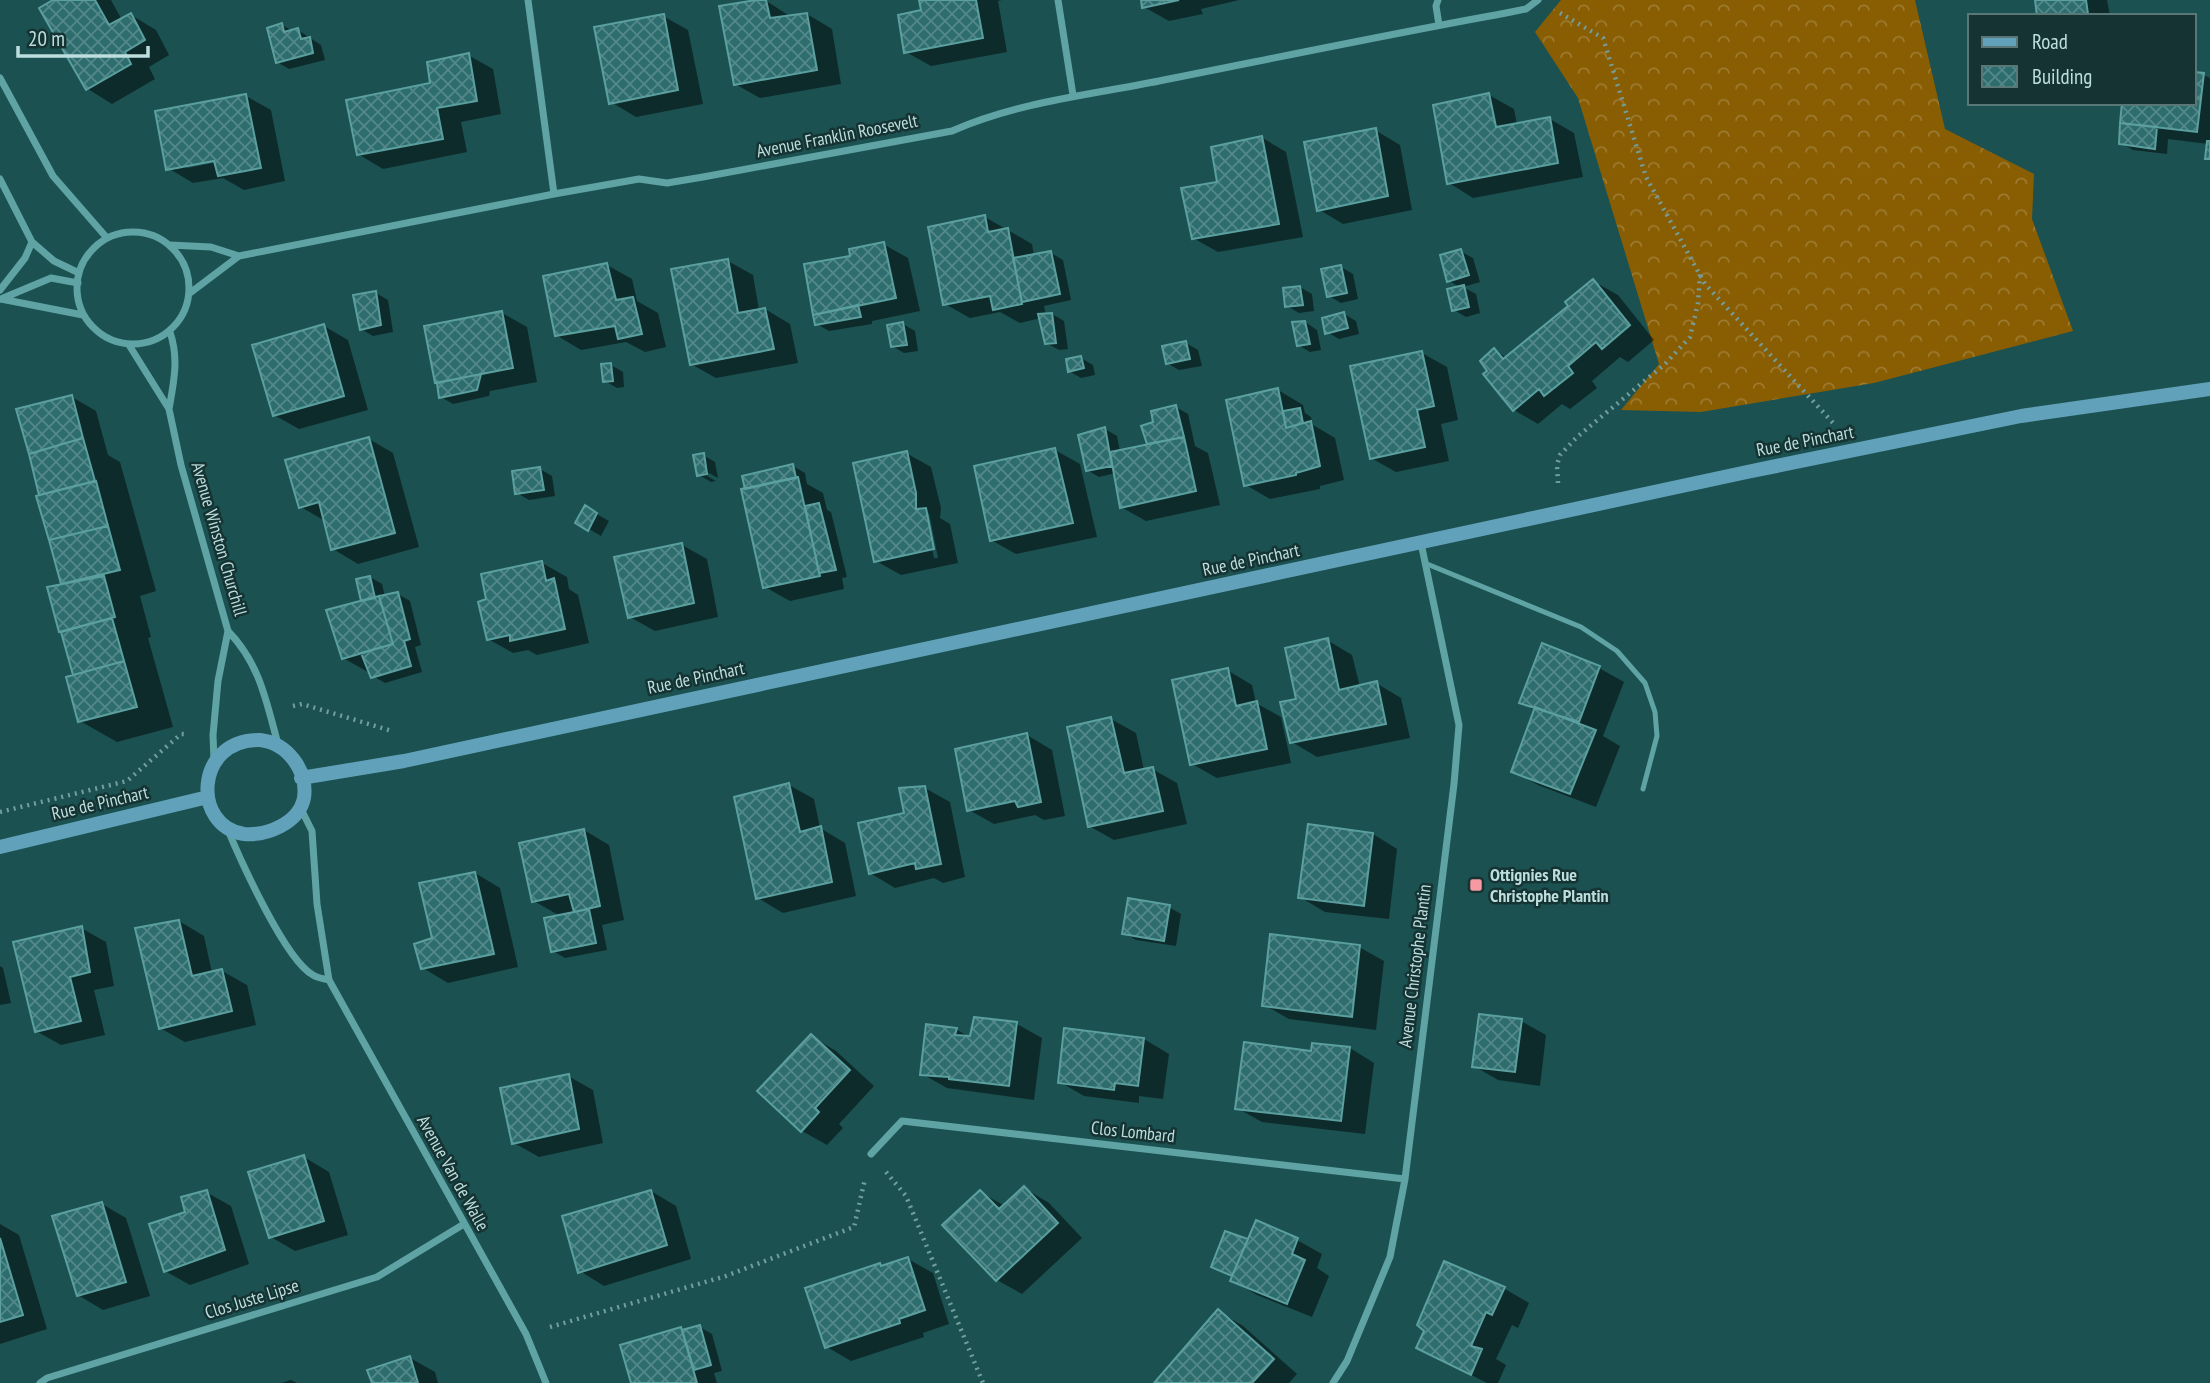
<svg xmlns="http://www.w3.org/2000/svg" width="2210" height="1383" font-family="'PT Sans Narrow',sans-serif">
<defs>
<pattern id="forest-crowns" width="20" height="18" patternUnits="userSpaceOnUse" patternTransform="scale(1.75)"><rect width="20" height="18" fill="#895d01"/><path d="M2 6a3 3 0 1 1 6 0M12 15a3 3 0 1 1 6 0" fill="none" stroke="#9d7b32"/></pattern>
<pattern id="building-cross-hatch" width="8" height="8" patternUnits="userSpaceOnUse" patternTransform="scale(1.75)"><rect width="8" height="8" fill="#2e6d6e"/><path d="M0 0l8 8M0 8l8-8" fill="none" stroke="#548889"/></pattern>
</defs>
<rect width="100%" height="100%" fill="#1b5151"/>
<path fill="url(#forest-crowns)" d="M1561 0H1915L1945 129 2034 174 2032 219 2073 331 1874 383 1701 412 1621 410 1659 364 1578 98 1535 32Z"/>
<path fill="#0007" fill-rule="evenodd" d="M57 0H111L122 20 131 15 156 30 169 55 149 67 155 79 112 104 88 89 41 9Z
M765 0 791 17 807 14 832 29 841 84 760 98 735 84Z
M921 0H1002L998 1 1007 52 931 66 906 52 923 11Z
M1143 0H1239L1201 9 1203 14 1169 21 1144 7Z
M2037 0H2107L2110 16H2039Z
M663 16 688 30 703 104 636 117 611 102Z
M282 25 293 31 298 30 321 45 325 60 289 69 277 62Z
M468 55 493 69 501 114 461 122 467 152 383 169 358 154 432 85Z
M2203 75 2210 78V160L2207 158 2208 144 2168 139 2167 154 2133 150 2121 143 2194 103Z
M1489 95 1514 109 1517 125 1550 119 1574 133 1583 177 1473 198 1449 183Z
M246 96 271 110 285 181 244 190 223 178 193 183 168 168ZM222 158 223 161 187 168V164Z
M1375 130 1400 145 1412 210 1343 224 1318 209Z
M1261 137 1286 152 1303 237 1218 252 1193 238Z
M985 217 1032 244 1034 256 1051 253 1063 260 1071 300 1044 306 1046 315 1052 314 1064 321 1068 349 1059 350 1046 343 1041 318 1020 323 1000 312 970 318 945 304Z
M883 244 908 258 920 311 872 321V324L829 331 817 324 851 257Z
M1460 251 1473 258 1480 282 1463 287 1476 294 1480 313 1466 317 1454 310 1461 288 1449 281Z
M728 261 753 275 759 310 765 309 790 324 798 363 716 378 691 364Z
M607 265 632 279 637 301 658 313 666 347 645 352 626 342 581 350 556 335Z
M1341 267 1353 274 1358 299 1341 303 1329 296Z
M1593 281 1618 295 1654 340 1628 362 1620 357 1592 381 1597 388 1570 409 1562 404 1538 424 1514 410 1489 371 1494 350 1507 358 1570 306Z
M1300 287 1312 294 1314 311 1299 313 1287 306Z
M376 293 388 300 393 332 373 336 361 329Z
M502 313 527 327 537 382 490 391 489 396 453 404 441 397 437 382Z
M1344 314 1356 321 1359 334 1339 339 1327 332Z
M1305 322 1317 330 1321 350 1310 352 1298 345Z
M903 324 915 331 918 351 904 353 892 346Z
M324 326 348 340 368 410 299 429 274 415Z
M1186 343 1198 350 1202 366 1179 370 1167 363Z
M1422 353 1447 367 1458 420 1441 424 1449 461 1396 472 1371 458Z
M1081 358 1093 365 1095 375 1081 378 1069 371Z
M611 365 623 372 624 387 617 388 605 381Z
M1278 390 1303 405 1305 413 1311 417 1313 425 1335 438 1344 480 1320 486V489L1270 499 1246 485Z
M72 397 96 411 108 455 120 462 156 591 140 596 151 637 148 638 173 727 117 742 80 721 75 676 49 589 63 585 39 498 42 497 18 410Z
M1176 407 1188 414 1195 446 1208 453 1220 505 1146 521 1121 507 1116 473 1099 477 1087 470 1105 429 1117 436 1120 452 1152 445 1148 443 1155 424Z
M369 439 393 453 419 547 358 564 333 549 325 521 301 507Z
M1055 450 1080 464 1097 537 1016 554 991 540Z
M906 453 931 467 941 508 940 518 950 524 958 563 901 575 876 561ZM925 513H929L938 558H934Z
M703 455 715 462 718 478 707 472V476L716 481 711 482 699 475Z
M793 466 805 473 807 484 823 493 827 510 831 512 847 577 842 578 844 589 790 601 765 587 747 490Z
M540 469 552 476 555 496 529 500 517 493Z
M586 508 609 521 601 536 577 522Z
M682 545 707 559 718 617 655 631 630 617Z
M542 563 567 577 569 589 578 595 589 643 537 655 528 650 513 653 488 639Z
M370 577 382 584 385 597 398 594 410 601 421 645 415 647 422 672 385 683 373 676 371 671 368 672 343 658 366 602Z
M1327 640 1352 655 1360 687 1376 683 1401 698 1410 738 1317 757 1292 742 1298 700Z
M1599 668 1624 682 1603 736 1620 746 1596 807 1538 785 1513 771 1536 711 1521 703Z
M1227 670 1252 685 1256 703 1281 717 1291 763 1217 778 1192 764Z
M1111 719 1136 733 1144 770 1152 769 1177 783 1187 824 1114 840 1089 826Z
M1027 735 1052 750 1065 816 1044 820 1035 815 994 824 969 810Z
M789 785 814 799 820 828 845 843 856 896 783 913 758 898Z
M925 788 950 802 965 877 943 883 934 878 895 888 870 873Z
M584 830 609 845 624 920 602 925 607 950 565 958 553 951 560 916 534 901Z
M1373 834 1397 849 1389 919 1325 912 1300 897Z
M475 873 500 888 518 967 448 983 423 968Z
M1169 907 1181 914 1176 946 1136 940 1124 933Z
M179 921 204 936 212 973 222 971 247 985 256 1025 185 1042 160 1028Z
M81 928 106 942 114 986 94 990 105 1035 61 1045 36 1031Z
M1359 947 1384 961 1376 1030 1289 1019 1264 1005Z
M0 966 3 968 11 1003 0 1005Z
M975 1019 1017 1024 1042 1038 1034 1100 947 1088 922 1074 956 1029 972 1039Z
M1521 1021 1546 1035 1540 1086 1498 1080 1474 1066Z
M811 1036 836 1051 874 1086 839 1124 843 1128 827 1145 802 1131Z
M1144 1039 1169 1054 1163 1099 1139 1096V1103L1084 1096 1060 1082Z
M1350 1048 1374 1063 1365 1134 1262 1122 1237 1108 1312 1053Z
M568 1076 593 1090 603 1143 539 1157 514 1143Z
M304 1157 329 1172 348 1235 295 1251 271 1237Z
M1024 1188 1049 1203 1082 1238 1022 1294 997 1280 944 1225 980 1192 1005 1206Z
M651 1191 676 1206 691 1259 604 1286 580 1271Z
M206 1192 231 1206 249 1264 190 1285 165 1271 187 1214Z
M102 1204 126 1218 150 1296 103 1310 78 1295Z
M0 1224 19 1235 47 1329 0 1344Z
M1297 1240 1322 1254 1317 1268 1329 1276 1312 1317 1257 1295 1232 1280 1233 1277 1213 1267 1249 1241Z
M908 1259 933 1273 949 1324 923 1333 924 1337 851 1361 827 1347 880 1265 884 1267Z
M1445 1264 1505 1289 1529 1303 1518 1328 1512 1325 1496 1359 1506 1365 1498 1383H1487L1418 1348 1426 1330Z
M1218 1311 1243 1326 1297 1374 1289 1383H1156Z
M700 1327 712 1334 722 1371 714 1373 717 1383H632L681 1329 685 1331Z
M410 1358 435 1372 438 1383H373Z
M291 1380 297 1383H281Z"/>
<path fill="url(#building-cross-hatch)" stroke="#5b9f9f" stroke-width="2" d="M53 0H95L109 25 131 13 145 40 125 52 131 64 86 90 39 8Z
M756 0H766L770 18 807 13 817 70 734 85 719 6Z
M919 0H976L983 38 904 53 898 15 921 10Z
M1141 0H1179L1142 8Z
M2035 0H2086L2088 14 2037 16Z
M664 14 678 90 609 104 594 27Z
M282 23 284 32 298 28 301 39 310 37 313 53 276 63 267 28Z
M469 53 477 101 437 108 443 139 357 155 346 100 430 83 427 62Z
M2194 72 2204 73 2197 132 2120 123 2122 103H2194Z
M1489 93 1496 127 1550 117 1558 163 1447 184 1433 105Z
M246 94 261 168 218 176 214 161 166 170 155 111Z
M2120 123 2157 127 2155 149 2119 144Z
M1376 128 1388 196 1317 211 1304 142Z
M1262 136 1279 224 1192 239 1181 188 1217 182 1211 147Z
M2207 141H2210V159H2205Z
M985 215 988 232 1008 228 1022 304 993 310 990 296 943 305 928 227Z
M884 242 896 298 813 315 804 264 850 256 849 249Z
M1461 249 1469 275 1447 282 1440 255Z
M1051 251 1060 294 1022 302 1013 258Z
M728 259 738 313 765 308 774 349 690 365 671 269Z
M607 263 616 300 633 297 642 334 618 339 615 326 555 336 543 276Z
M1341 265 1347 293 1327 297 1321 269Z
M1593 279 1630 325 1602 349 1596 342 1568 366 1573 373 1544 396 1539 389 1513 411 1483 374 1487 371 1480 361 1494 348 1503 359 1568 306 1565 302Z
M1464 285 1469 307 1452 311 1447 289Z
M1300 286 1303 305 1285 307 1283 288Z
M376 291 381 325 360 330 353 295Z
M858 305 861 317 815 325 813 315Z
M502 311 513 368 435 383 424 326Z
M1344 312 1348 328 1325 334 1322 318Z
M1052 313 1056 343 1045 344 1038 314Z
M1305 321 1310 344 1297 346 1292 322Z
M903 322 907 345 891 347 887 325Z
M324 324 344 396 273 416 252 345Z
M1186 341 1190 359 1166 364 1162 346Z
M1422 351 1434 406 1417 410 1425 447 1370 459 1350 366Z
M1081 356 1084 368 1068 372 1066 359Z
M611 363 613 381 603 382 601 364Z
M481 374 477 390 439 398 437 383Z
M1278 388 1286 428 1311 421 1320 466 1296 473V475L1244 486 1226 400Z
M72 395 83 438 29 454 16 409Z
M1176 405 1184 437 1147 444 1141 426 1153 422 1151 411Z
M1300 408 1303 423 1286 428 1283 411Z
M1105 427 1112 466 1086 471 1078 435Z
M369 437 395 533 331 550 319 502 299 508 285 460Z
M1184 437 1196 491 1120 508 1110 452Z
M83 438 95 481 39 495 29 454Z
M1055 448 1073 523 990 541 974 466Z
M907 451 916 493V509L926 508 934 549 874 562 853 463Z
M704 453 707 474 697 476 693 455Z
M793 464 796 478 745 489 742 476Z
M540 467 544 490 515 494 512 471Z
M798 477 820 576 763 588 741 489Z
M96 481 108 526 49 540 36 496Z
M819 503 836 570 819 573 805 506Z
M585 505 597 513 588 531 575 523Z
M108 526 120 570 61 584 49 540Z
M682 543 694 603 628 618 614 557Z
M542 561 546 581 554 578 565 629 510 641V635L487 640 478 602 486 599 481 574Z
M104 576 115 617 59 632 47 587Z
M370 576 375 598 361 601 356 579Z
M398 592 410 639 404 641 411 666 371 678 361 653 393 644 379 596Z
M379 596 393 644 342 659 326 610Z
M112 618 124 661 73 675 61 632Z
M1328 638 1339 690 1377 681 1386 724 1290 743 1280 702 1296 699 1285 648Z
M1542 643 1600 666 1579 722 1519 703Z
M124 661 137 707 78 722 66 677Z
M1228 668 1236 706 1257 701 1267 749 1190 765 1172 680Z
M1535 707 1596 730 1570 794 1511 772Z
M1111 717 1124 773 1153 767 1163 811 1088 827 1067 727Z
M1027 733 1041 802 1018 807 1015 801 967 811 955 749Z
M789 783 800 832 821 826 832 882 756 899 734 797Z
M925 786 941 864 916 869 915 863 869 874 858 823 904 813 899 788Z
M1308 824 1373 833 1364 906 1298 898Z
M584 829 600 906 574 912 569 894 532 902 519 843Z
M475 872 494 954 421 969 414 944 432 938 419 883Z
M1128 898 1170 905 1164 941 1122 934Z
M589 909 596 943 551 952 544 918Z
M179 920 192 976 222 969 232 1011 159 1029 135 928Z
M82 926 90 972 70 977 81 1021 35 1032 13 942Z
M1270 934 1360 945 1352 1017 1262 1006Z
M1479 1014 1522 1019 1515 1072 1472 1067Z
M974 1017 1017 1022 1009 1086 949 1079V1077L920 1075 926 1024 957 1028 955 1035 970 1036Z
M1064 1028 1144 1038 1138 1086 1115 1083 1114 1090 1058 1083Z
M811 1034 850 1070 815 1108 819 1112 801 1132 757 1091Z
M1244 1042 1311 1051 1312 1043 1350 1047 1341 1121 1235 1109Z
M569 1074 579 1129 512 1144 500 1088Z
M304 1155 324 1221 269 1238 248 1172Z
M1024 1186 1058 1223 996 1281 942 1225 980 1190 999 1209Z
M207 1190 225 1250 164 1272 149 1224 185 1212 181 1197Z
M651 1190 667 1245 578 1273 562 1216Z
M102 1202 126 1282 77 1296 52 1216Z
M1256 1220 1298 1238 1292 1254 1305 1260 1287 1304 1230 1281Z
M1225 1231 1248 1239 1232 1276 1211 1267Z
M0 1238 23 1315 0 1322Z
M908 1257 925 1310 899 1319 900 1323 825 1348 805 1288 880 1263 881 1266Z
M1444 1261 1505 1287 1492 1315 1486 1312 1471 1346 1482 1349 1471 1375 1416 1348 1424 1331 1417 1325Z
M1218 1309 1274 1359 1252 1383H1154Z
M700 1325 711 1365 694 1370 682 1330Z
M681 1327 697 1383H631L620 1345Z
M410 1356 418 1383H372L367 1370Z"/>
<g fill="none" stroke-linecap="round" stroke-linejoin="round">
<path stroke="#739e9e" stroke-width="4.5" stroke-dasharray="2 5" stroke-linecap="butt" d="M1560 13 1603 38 1646 177 1705 284 1835 425
M1558 483 1557 465 1560 455 1577 437 1665 364 1690 337 1698 303 1700 274
M293 706 302 704 392 731
M0 812 127 781 181 734H188
M886 1172 906 1196 983 1383
M550 1327 726 1276 854 1227 865 1179"/>
<path stroke="#5fa3a4" stroke-width="5" d="M1427 564 1581 627 1617 651 1645 683 1655 712 1657 736 1643 789"/>
<path stroke="#5fa3a4" stroke-width="7" d="M528 0 554 194
M1058 0 1073 95
M1438 0 1436 6 1439 25
M0 78 53 176 107 238
M0 179 32 242 54 261 79 273
M77 288a56 56 0 1 1 112 0a56 56 0 1 1-112 0Z
M170 245 211 247 239 256
M0 290 25 258 32 242
M190 293 239 256 554 194 639 179 667 183 703 177 952 131C1018 102 1089 95 1159 81 1275 58 1390 34 1506 13L1526 9 1538 0
M1 299 83 315
M1 299 51 278 78 283
M129 345 169 409 181 465 228 631 218 681 213 735 214 761
M169 409C174 381 179 359 170 332
M228 631C260 664 266 701 278 744
M301 809 312 831 317 904 329 980 526 1334 546 1383
M227 828C240 859 285 960 313 975 317 978 324 979 329 980
M871 1154 902 1121 1405 1179
M40 1383 47 1378 377 1277 464 1224
M1333 1383 1347 1361 1390 1257 1405 1179 1454 784 1459 725 1421 543"/>
<path stroke="#61a2ba" stroke-width="14" d="M260 740C287 743 308 770 304 798 299 823 267 836 244 834 192 827 194 739 260 740Z
M301 778 404 761 1747 472 2021 416 2210 389
M0 847 208 797"/>
</g>
<rect fill="#f49aa0" stroke="#163333" stroke-width="2.5" x="1469" y="878" width="14" height="14" rx="3.5"/>
<g text-anchor="middle" stroke-width="5" stroke-linejoin="round" paint-order="stroke">
<g font-size="18" fill="#bddede" stroke="#163333">
<text transform="translate(837 136) rotate(-11)" y="6">Avenue Franklin Roosevelt</text>
<text transform="translate(1805 441) rotate(-11)" y="6">Rue de Pinchart</text>
<text transform="translate(219 539) rotate(74)" y="6">Avenue Winston Churchill</text>
<text transform="translate(1251 560) rotate(-12)" y="6">Rue de Pinchart</text>
<text transform="translate(696 678) rotate(-12)" y="6">Rue de Pinchart</text>
<text transform="translate(100 803) rotate(-13)" y="6">Rue de Pinchart</text>
<text transform="translate(1415 966) rotate(-83)" y="6">Avenue Christophe Plantin</text>
<text transform="translate(1133 1132) rotate(6)" y="6">Clos Lombard</text>
<text transform="translate(453 1173) rotate(61)" y="6">Avenue Van de Walle</text>
<text transform="translate(252 1299) rotate(-17)" y="6">Clos Juste Lipse</text>
</g>
<g font-size="18" font-weight="bold" fill="#bddede" stroke="#163333" text-anchor="start">
<text x="1490" y="881">Ottignies Rue<tspan x="1490" dy="21">Christophe Plantin</tspan></text>
</g>
</g>
<rect x="1968" y="14" width="228" height="91" fill="#163333" stroke="#597777" stroke-width="2"/>
<rect x="1982" y="37" width="35" height="10" fill="#61a2ba" stroke="#597777" stroke-width="2"/>
<text x="2032" y="49" font-size="21" fill="#bddede">Road</text>
<rect x="1982" y="66" width="35" height="21" fill="url(#building-cross-hatch)" stroke="#597777" stroke-width="2"/>
<text x="2032" y="84" font-size="21" fill="#bddede">Building</text>
<path d="M18 46v10h130v-10" fill="none" stroke="#bddede" stroke-width="3.5"/>
<text x="28" y="46" font-size="21" fill="#bddede" stroke="#163333" stroke-width="5" paint-order="stroke">20 m</text>
</svg>
